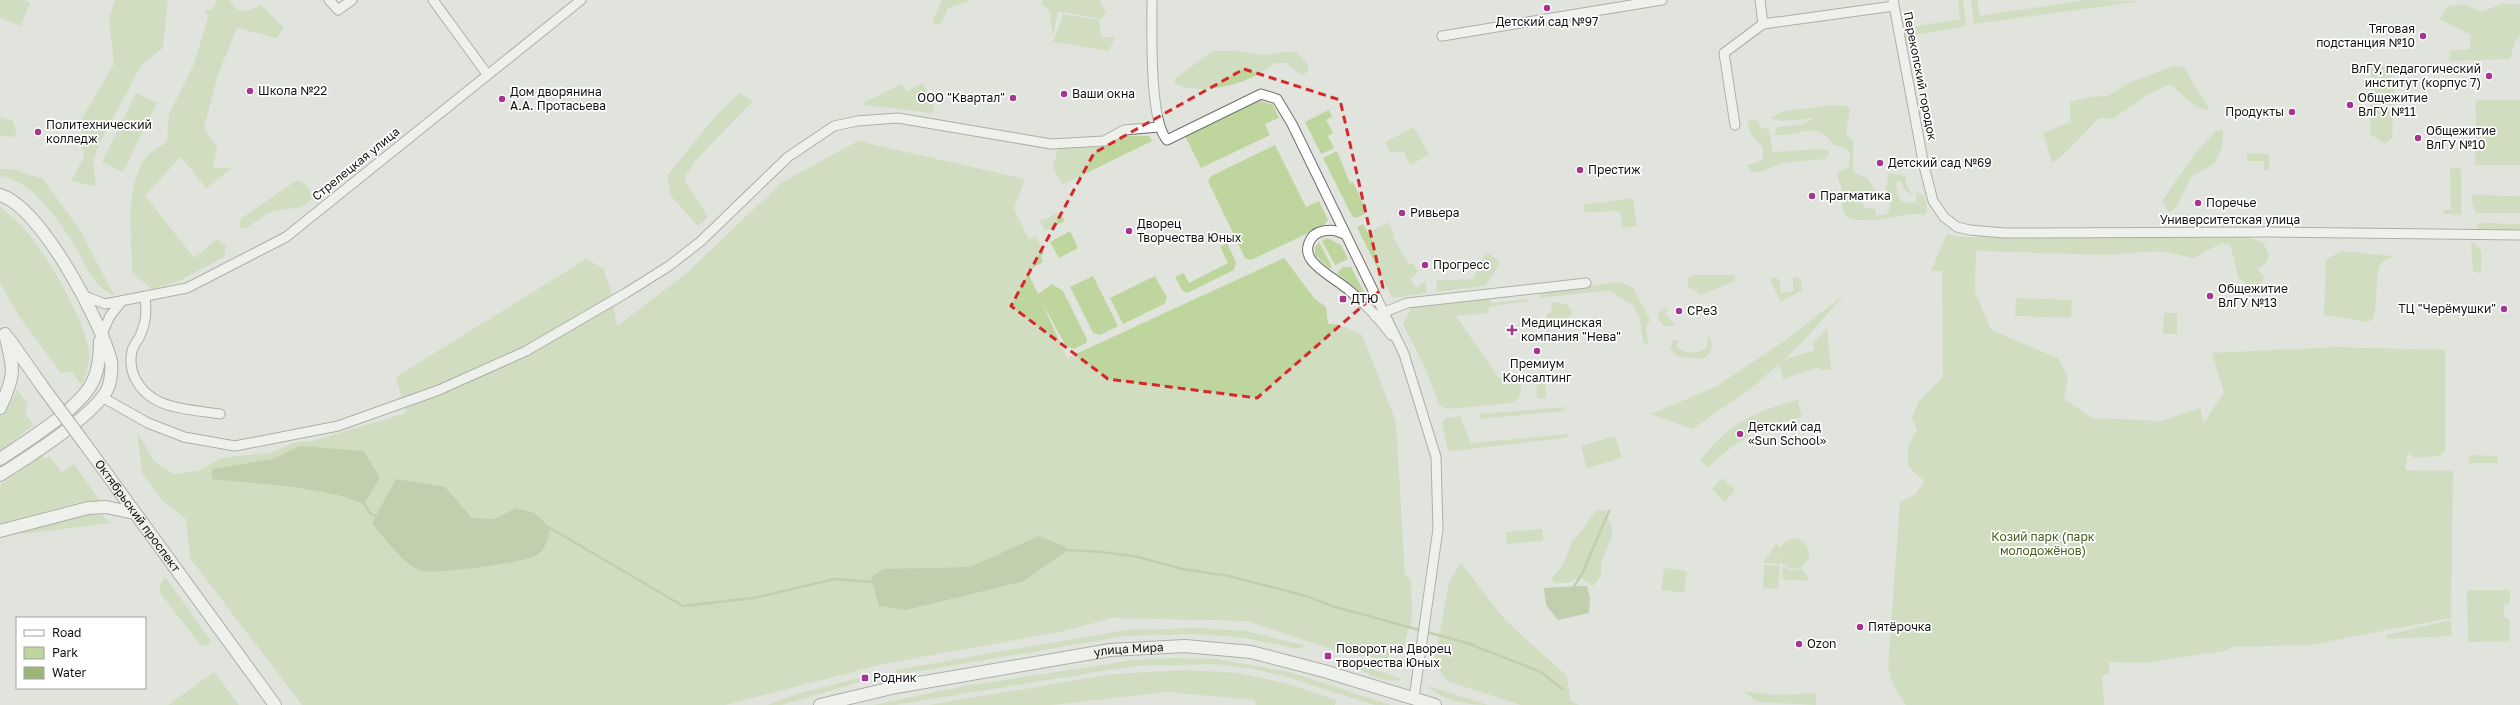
<svg xmlns="http://www.w3.org/2000/svg" width="2520" height="705" font-family="'Golos Text',sans-serif">
<rect width="100%" height="100%" fill="#e0e4dc"/>
<path fill="#bed59e" d="M0 0H23L30 3 21 26 0 18Z
M115 0H168L163 48 142 64 100 142 93 162 96 186 71 181 84 157 81 120 114 64 109 19Z
M217 0H229L238 11 250 10 261 5 284 28 277 38 237 28 217 77 204 128 217 148 213 168H232L206 188 181 157 145 195 194 258 217 239 226 246 224 257 177 282 152 289 132 273C132 238 124 184 147 156 152 151 161 146 167 142L169 114 194 64 208 17 205 10H212Z
M942 0H971L948 8 940 25 932 23Z
M1043 0H1099L1106 12 1101 19 1058 11 1053 36 1050 12 1041 3Z
M1958 0H1963L1966 26 1914 35 1915 46 1907 48 1903 20 1908 9 1911 27 1960 19Z
M1971 0H1977L1980 16 2085 0 2143 1 1974 24Z
M2504 3 2520 5V36L2515 41 2510 59 2449 61 2450 51 2470 49 2471 35 2440 19 2446 7 2464 4 2481 12Z
M1063 14 1099 20 1101 37H1115L1109 51 1053 42Z
M1212 51H1236L1261 55 1291 51 1297 53 1308 65V71L1302 76 1287 63H1275C1252 83 1204 97 1175 84V79Z
M2371 65 2390 66 2394 92 2392 138 2385 144 2370 134Z
M2174 66 2184 68 2210 110 2197 108 2170 84 2145 96 2113 119 2099 118 2063 155 2052 163 2043 133 2070 122V102L2089 97 2108 96 2128 83Z
M923 83 934 105 932 113 865 105V102L901 84 907 92Z
M136 93 157 103 123 172 102 162Z
M740 93 753 101 694 162 684 179 708 217 698 226 671 196 667 176 718 113Z
M1258 100 1273 105 1279 118 1265 124 1270 135 1201 168 1185 136Z
M2476 100H2520V165H2475Z
M1834 105 1847 106 1850 109 1846 133 1853 142V172L1868 179 1877 195 1874 199 1862 193V203L1865 208 1875 209 1876 216 1889 213 1890 203 1886 189 1889 173 1906 176V183L1912 195 1906 191 1900 181 1896 183 1897 193 1902 202 1916 203V192L1925 196 1927 211 1924 215C1910 209 1851 233 1843 211 1842 206 1843 200 1842 195 1842 188 1839 181 1837 174L1849 166 1850 155 1847 148 1833 145C1818 119 1796 137 1775 135L1777 127 1803 124 1814 118 1781 121 1770 118 1784 111Z
M1329 110 1332 117 1326 120 1333 133 1328 136 1334 148 1321 154 1305 122Z
M0 117 12 120 17 132 13 137 0 136Z
M1756 120 1759 123 1760 128 1769 129 1773 152 1818 149 1828 151 1829 154 1826 159 1781 163 1760 172H1752L1747 165 1763 160V147L1752 136 1747 121Z
M1414 127 1429 155 1410 165 1404 152H1390L1385 142Z
M2223 130 2222 148 2214 164 2192 176 2176 208 2169 212 2162 201 2193 156 2216 131Z
M1124 136H1149L1152 141 1062 185 1053 167 1058 148 1108 146Z
M858 141 1025 179 1014 209 1029 239 1036 236 1044 253 1041 256 1043 262 1027 271 1038 294 1052 284 1063 291 1087 339 1086 343 1074 349 1066 346 1042 303 1067 358 1284 258 1314 298 1326 307 1328 324 1341 325 1362 335 1396 422 1405 575 1411 580 1412 618 1404 645 1392 649 1387 660 1340 652 1247 621 1113 618 1064 631 883 664 725 705H302L190 558 186 519 162 500 142 473 137 432 154 461 174 474 198 471 221 458 269 453 296 442 312 441 406 413 396 377 586 259 603 268 610 288 617 326 688 272 781 183Z
M1275 145 1306 207 1319 201 1328 220 1323 226 1251 260 1245 258 1208 181 1211 176Z
M1337 151 1350 183 1353 182 1367 212 1357 218 1352 216 1323 158Z
M2247 153 2269 154V170H2264V161H2247Z
M2450 167 2461 169V215L2443 214 2444 210 2451 209Z
M0 169H13L43 179 80 230 114 295C94 289 86 265 76 248 61 222 31 179 0 176Z
M297 180 306 185 314 198 301 207 270 212 246 228H241L239 223 242 218Z
M2473 195 2520 196V213H2476L2471 201Z
M1633 198 1637 226 1623 228 1620 211 1585 212 1583 205Z
M0 207C7 213 15 219 21 225 45 250 84 318 89 352 90 363 86 373 83 383H80L72 372 61 373 19 316 0 283Z
M1060 212 1065 221 1045 231 1040 221Z
M1388 222 1395 236 1393 237 1409 265 1413 263 1418 272 1410 279 1416 288 1426 281V293L1395 298 1391 296 1357 227 1363 224 1368 233Z
M2477 223 2520 224V231H2479Z
M1070 231 1078 248 1059 258 1050 242Z
M1947 234 1957 237H2246L2263 242 2269 256 2266 264 2257 269 2264 276 2262 283 2252 287 2239 279 2230 245 2222 243 2193 258 2162 251 2105 255 1976 251 1975 291 1991 330 2058 358 2068 377 2064 399 2092 418 2162 421 2200 408 2204 423 2224 392 2212 353 2335 347 2445 350V451L2440 456 2415 458 2408 452 2405 470 2453 471 2451 618 2309 645 2229 647V650L2146 663 2109 662V673L2102 676 2104 705H1906L1893 685 1888 667 1900 502 1916 494 1924 481 1908 466V446L1917 430 1912 418 1919 401 1943 377 1942 271H1931Z
M1327 238 1341 245 1348 259 1335 265 1322 241Z
M1319 242 1332 267 1329 268 1315 255V247Z
M2471 242C2487 248 2480 260 2481 274L2473 271Z
M1227 243 1236 262 1234 270 1187 293 1182 290 1175 277 1184 273 1189 283 1228 263 1220 247Z
M2341 251 2393 256C2390 258 2385 260 2382 262 2375 270 2377 305 2374 318L2368 322 2324 315 2326 260Z
M1486 252 1498 260 1499 265 1485 286 1436 292 1437 280 1473 279Z
M1343 267H1351L1364 292 1362 294 1337 273Z
M1693 275H1734L1735 281 1701 295 1688 286 1687 279Z
M1093 276 1118 326 1100 335 1093 333 1070 287Z
M1155 276 1167 298 1164 304 1123 324 1110 298Z
M1776 277 1780 282 1781 293 1793 291V277L1799 278 1802 283V290L1781 302 1771 282 1772 278Z
M1621 282 1633 288 1650 320 1646 326 1648 345 1643 342 1640 319 1634 306 1612 292 1601 291 1540 298V292Z
M1845 294 1800 345 1783 360 1815 350 1813 343 1827 329 1831 369 1821 370 1820 367 1783 379 1779 364 1749 390 1692 429 1651 414 1715 387 1783 342Z
M2016 298 2072 300 2071 318 2015 316Z
M1489 299 1492 303 1529 299V301L1490 306 1487 313 1456 316 1499 378 1519 374C1521 387 1524 396 1512 403L1446 409 1439 405 1427 372 1403 324 1412 307Z
M1554 302 1566 304 1572 310 1570 317 1559 325 1545 320 1547 314 1552 312 1551 304Z
M1666 307 1668 309 1665 314 1676 326H1664L1659 320 1658 314Z
M2164 313H2177V334H2163Z
M1709 336 1712 344 1711 352 1703 359 1677 356 1670 348 1673 340H1678L1677 347C1685 355 1696 354 1706 349Z
M1545 372 1546 398H1537L1536 381Z
M17 390 28 404 25 414 34 425 0 451V416L9 406Z
M1798 400 1802 417C1765 424 1735 441 1709 467L1700 461C1729 423 1754 411 1798 400Z
M1565 407V411L1480 419 1479 414Z
M1460 416 1471 443 1569 434 1566 438 1452 451 1448 449 1442 423 1446 418Z
M1615 436 1622 458 1587 468 1581 446Z
M42 455 44 459 50 457 62 472 74 464 101 502 84 501 0 524V485Z
M2469 455 2498 456 2497 463H2469Z
M1722 478 1735 490 1725 502 1712 489Z
M1604 510 1612 527V537L1601 562V575L1593 586 1581 578 1566 583H1555L1551 579 1563 565 1572 541 1582 531 1595 511Z
M88 513 102 515 111 523 22 534V531Z
M1542 529 1543 541 1507 544 1506 532Z
M1779 554a15 15 0 1 1 30 0a15 15 0 1 1-30 0Z
M1776 544 1780 547 1778 554 1781 564 1763 563Z
M1461 563 1505 620 1567 676 1571 701 1579 705H1521L1447 681 1434 663 1449 582Z
M1764 565 1780 566 1778 589 1763 588Z
M1783 567 1792 571 1802 569 1810 581 1782 579Z
M1664 568 1687 571 1684 593 1661 590Z
M164 578H166L209 638 211 643 205 646 199 643 161 594 159 589Z
M2470 590H2510V603L2504 605V617L2510 620 2509 641 2468 642 2467 592Z
M2451 620 2452 636 2386 639V635Z
M1198 628 1246 631 1306 646 1297 649 1245 638 1198 634 1126 636 896 675 895 670 1125 630Z
M1171 658 1216 659 1290 672 1391 705H1374L1290 678 1250 668 1215 664 1134 666 895 705H873L965 686 1134 660Z
M1349 662 1403 679C1387 685 1361 672 1349 662Z
M1186 670 1240 673 1291 685 1336 700 1335 705H1256L1254 700 1167 692 1053 705H929L1114 674Z
M214 672 239 705H168Z
M859 678 860 682 782 705H767L797 694Z
M1428 686 1488 705C1470 705 1440 701 1428 686Z
M1744 691 1772 695 1816 693V705L1757 702Z"/>
<path fill="#9db678" d="M300 446 364 451 380 478 364 504 338 495 294 487 212 479V469L273 459Z
M396 479 445 487 472 518 495 519 516 508 535 513 550 528C548 539 546 550 535 556 523 563 436 574 423 571 405 567 383 537 372 523Z
M1039 536 1064 546 1068 550 1024 581 906 610 879 606 871 577 883 569 970 567Z
M1580 586H1587L1590 598 1589 613 1558 620 1546 605 1544 588Z"/>
<g fill="none" stroke-linecap="round" stroke-linejoin="round">
<path stroke="#9db678" stroke-width="2.5" d="M364 504 371 514 376 516
M550 528 683 606 753 598 835 579 872 582
M1068 550 1102 552 1138 557 1182 569 1229 576 1306 596 1332 606 1467 643 1541 672 1562 689
M1573 588 1583 572 1609 511"/>
<defs>
<path id="minor" d="M329 0 338 10 352 0
M433 0 487 74
M1152 0C1152 29 1149 120 1167 140L1261 94 1277 99 1292 124 1404 354 1436 457 1438 529 1414 698
M1760 0 1763 24
M1893 0 1924 166 1933 201 1944 217 1957 227 1970 230 2004 233 2271 232 2520 235
M1442 36 1662 0
M1735 125 1724 53 1763 24 1894 6
M1346 235C1337 231 1333 229 1323 231 1309 234 1303 250 1312 261 1323 274 1339 281 1351 292 1365 304 1380 319 1391 335
M82 295 105 304 187 288 286 237 581 0
M145 297C147 313 146 323 139 338 136 342 133 347 132 351 130 359 131 371 135 378 150 410 189 409 220 414
M1375 316 1407 303 1586 283
M101 336 110 316 122 301
M102 397 148 423 184 437 235 446 338 426 439 390 526 351 626 293 669 266 701 241 788 157 834 126 857 121 898 118 1051 144 1104 141 1124 130 1159 127"/>
<g id="major">
<path d="M0 195C40 206 101 321 111 361 112 367 111 379 109 385 102 411 24 460 0 475"/>
<path d="M9 339 42 386"/>
<path d="M0 408C16 374 14 369 5 334"/>
<path id="s1" d="M85 444 275 705"/>
<path d="M0 459C25 442 79 409 92 383 99 370 100 356 100 341"/>
<path d="M0 531 88 508 106 507 134 513"/>
<path id="s2" d="M820 705 896 687 1110 650 1185 646 1251 652 1324 671 1435 705"/>
</g>
</defs>
<use href="#minor" stroke="#6e716a" stroke-width="11"/>
<use href="#major" stroke="#6e716a" stroke-width="14"/>
<use href="#minor" stroke="#fff" stroke-width="9"/>
<use href="#major" stroke="#fff" stroke-width="12"/>
<defs>
<path id="major-bridge" d="M42 386 85 444"/>
</defs>
<use href="#major-bridge" stroke="#6e716a" stroke-width="14" stroke-linecap="butt"/>
<use href="#major-bridge" stroke="#fff" stroke-width="12"/>
</g>
<path d="M0 0H2520V705H0ZM1244 69 1340 100 1383 288 1257 398 1108 379 1011 306 1094 153Z" fill="#e0e4dc" fill-opacity=".55" fill-rule="evenodd"/>
<path fill="none" stroke="#d62828" stroke-width="3" stroke-dasharray="8 5" stroke-linejoin="round" d="M1244 69 1340 100 1383 288 1257 398 1108 379 1011 306 1094 153Z"/>
<g fill="#a63591" stroke="#fff" stroke-width="1.5">
<circle cx="1547" cy="8" r="4"/>
<circle cx="2423" cy="36" r="4"/>
<circle cx="2489" cy="76" r="4"/>
<circle cx="250" cy="91" r="4"/>
<circle cx="1064" cy="94" r="4"/>
<circle cx="1013" cy="98" r="4"/>
<circle cx="502" cy="99" r="4"/>
<circle cx="2350" cy="105" r="4"/>
<circle cx="2292" cy="112" r="4"/>
<circle cx="38" cy="132" r="4"/>
<circle cx="2418" cy="138" r="4"/>
<circle cx="1880" cy="163" r="4"/>
<circle cx="1580" cy="170" r="4"/>
<circle cx="1812" cy="196" r="4"/>
<circle cx="2198" cy="203" r="4"/>
<circle cx="1402" cy="213" r="4"/>
<circle cx="1129" cy="231" r="4"/>
<circle cx="1425" cy="265" r="4"/>
<circle cx="2210" cy="296" r="4"/>
<rect x="1339" y="295" width="8" height="8" rx="2"/>
<circle cx="2504" cy="309" r="4"/>
<circle cx="1679" cy="311" r="4"/>
<path d="M1510 324h4v4h4v4h-4v4h-4v-4h-4v-4h4z"/>
<circle cx="1537" cy="351" r="4"/>
<circle cx="1740" cy="434" r="4"/>
<circle cx="1860" cy="627" r="4"/>
<circle cx="1799" cy="644" r="4"/>
<rect x="1324" y="652" width="8" height="8" rx="2"/>
<rect x="861" y="674" width="8" height="8" rx="2"/>
</g>
<g text-anchor="middle" stroke-width="3.5" stroke-linejoin="round" paint-order="stroke">
<g font-size="12" fill="#131411" stroke="#fff" text-anchor="start">
<text x="1547" y="26" text-anchor="middle">Детский сад №97</text>
<text x="2415" y="33" text-anchor="end">Тяговая<tspan x="2415" dy="14">подстанция №10</tspan></text>
<text x="2481" y="73" text-anchor="end">ВлГУ, педагогический<tspan x="2481" dy="14">институт (корпус 7)</tspan></text>
<text x="258" y="95">Школа №22</text>
<text x="510" y="96">Дом дворянина<tspan x="510" dy="14">А.А. Протасьева</tspan></text>
<text x="1072" y="98">Ваши окна</text>
<text x="1005" y="102" text-anchor="end">ООО "Квартал"</text>
<text x="2358" y="102">Общежитие<tspan x="2358" dy="14">ВлГУ №11</tspan></text>
<text x="2284" y="116" text-anchor="end">Продукты</text>
<text x="46" y="129">Политехнический<tspan x="46" dy="14">колледж</tspan></text>
<text x="2426" y="135">Общежитие<tspan x="2426" dy="14">ВлГУ №10</tspan></text>
<text x="1888" y="167">Детский сад №69</text>
<text x="1588" y="174">Престиж</text>
<text x="1820" y="200">Прагматика</text>
<text x="2206" y="207">Поречье</text>
<text x="1410" y="217">Ривьера</text>
<text x="1137" y="228">Дворец<tspan x="1137" dy="14">Творчества Юных</tspan></text>
<text x="1433" y="269">Прогресс</text>
<text x="2218" y="293">Общежитие<tspan x="2218" dy="14">ВлГУ №13</tspan></text>
<text x="1351" y="303">ДТЮ</text>
<text x="2496" y="313" text-anchor="end">ТЦ "Черёмушки"</text>
<text x="1687" y="315">СРеЗ</text>
<text x="1521" y="327">Медицинская<tspan x="1521" dy="14">компания "Нева"</tspan></text>
<text x="1537" y="368" text-anchor="middle">Премиум<tspan x="1537" dy="14">Консалтинг</tspan></text>
<text x="1748" y="431">Детский сад<tspan x="1748" dy="14">«Sun School»</tspan></text>
<text x="1868" y="631">Пятёрочка</text>
<text x="1807" y="648">Ozon</text>
<text x="1336" y="653">Поворот на Дворец<tspan x="1336" dy="14">творчества Юных</tspan></text>
<text x="873" y="682">Родник</text>
</g>
<g font-size="12" fill="#131411" stroke="#fff">
<text transform="translate(1920 76) rotate(79)" y="4">Перекопский городок</text>
<text transform="translate(356 164) rotate(-39)" y="4">Стрелецкая улица</text>
<text x="2230" y="224">Университетская улица</text>
<text dy="4" stroke="none"><textPath href="#s1" startOffset="89">Октябрьский проспект</textPath></text>
<text dy="4" stroke="none"><textPath href="#s2" startOffset="314">улица Мира</textPath></text>
</g>
<g font-size="12" fill="#485e1d" stroke="#fff">
<text x="2043" y="541">Козий парк (парк<tspan x="2043" dy="14">молодожёнов)</tspan></text>
</g>
</g>
<rect x="16" y="617" width="130" height="72" fill="#ffffff" stroke="#a1a1a0"/>
<rect x="24" y="630" width="20" height="6" fill="#ffffff" stroke="#a1a1a0"/>
<text x="52" y="637" font-size="12" fill="#131411">Road</text>
<rect x="24" y="647" width="20" height="12" fill="#bed59e" stroke="#a1a1a0"/>
<text x="52" y="657" font-size="12" fill="#131411">Park</text>
<rect x="24" y="667" width="20" height="12" fill="#9db678" stroke="#a1a1a0"/>
<text x="52" y="677" font-size="12" fill="#131411">Water</text>
</svg>
